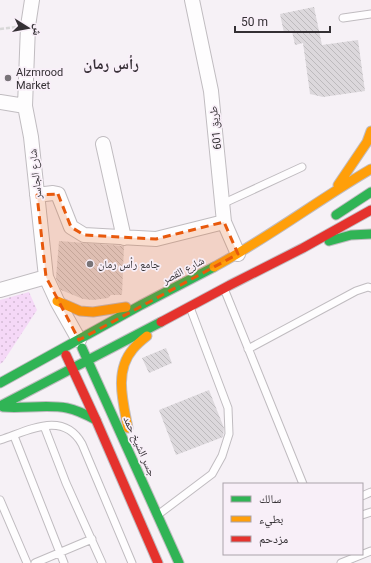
<svg xmlns="http://www.w3.org/2000/svg" width="371" height="563" font-family="Roboto,'Noto Naskh Arabic',sans-serif">
<defs>
<pattern id="park-dots" width="8" height="8" patternUnits="userSpaceOnUse"><rect width="8" height="8" fill="#f5d8f7"/><path d="M2 2h.1M6 6h.1" fill="none" stroke="#d3bad4" stroke-width="1.8" stroke-linecap="round"/></pattern>
<pattern id="building-back-hatch" width="6" height="6" patternUnits="userSpaceOnUse"><rect width="6" height="6" fill="#dcd8dc"/><path d="M-1 5l2 2M0 0l6 6M5-1l2 2" fill="none" stroke="#bdbabd"/></pattern>
</defs>
<rect width="100%" height="100%" fill="#f6f1f6"/>
<path fill="url(#park-dots)" d="M29 292 37 310 3 362 0 364V300Z"/>
<path fill="url(#building-back-hatch)" d="M314 7 322 45 358 40 365 91 323 97 310 94 303 43 295 45 292 31 284 33 280 14Z
M59 241 124 246 122 295H111L108 298 93 300 83 299 61 290 56 278Z
M166 348 172 363 149 373 142 358Z
M209 390 224 428 223 437 176 455 159 410Z"/>
<g fill="none" stroke-linecap="round" stroke-linejoin="round">
<defs>
<path id="lane" d="M343 18 371 14
M222 204 302 167
M225 291 303 484
M248 349 356 291 368 287 371 288
M44 426 66 483 102 563
M14 436 64 563
M0 440C28 431 63 410 82 444L132 563
M362 496 371 492
M0 500 27 563
M159 514 212 474 222 456 229 434 228 408 191 310
M362 515 371 512
M35 563 92 539
M341 563 371 551"/>
<path id="street" d="M32 0 28 26 25 106 31 137 46 277 57 301 79 340
M192 0 211 91 224 222 238 254
M0 102 25 106
M103 144 124 238
M37 195 53 193 58 194 71 227 84 235 156 239 224 222
M0 290 46 277"/>
<path id="fast" d="M336 215 371 192
M329 241 351 235 371 234
M82 348 179 563
M0 383 141 305 214 267
M0 406 161 322
M3 407C24 409 46 404 67 408 77 410 87 415 96 420"/>
<path id="slow" d="M338 185 367 142 371 131
M214 267C268 238 318 200 371 169
M57 301 80 311 93 312 126 307
M128 428C123 402 114 371 133 349 137 344 142 340 147 336"/>
<path id="jam" d="M161 322 230 285 303 248 371 210
M66 355 96 420 158 563"/>
</defs>
<use href="#lane" stroke="#c0bcc0" stroke-width="9"/>
<use href="#street" stroke="#c0bcc0" stroke-width="16"/>
<use href="#fast" stroke="#c0bcc0" stroke-width="11"/>
<use href="#slow" stroke="#c0bcc0" stroke-width="11"/>
<use href="#jam" stroke="#c0bcc0" stroke-width="11"/>
<path stroke="#d8d8d8" stroke-width="2.5" stroke-dasharray="4 2" stroke-linecap="butt" d="M0 29 16 27"/>
<use href="#lane" stroke="#fefdfe" stroke-width="7"/>
<use href="#street" stroke="#fefdfe" stroke-width="14"/>
<use href="#fast" stroke="#30b455" stroke-width="9"/>
<use href="#slow" stroke="#ff9f0a" stroke-width="9"/>
<use href="#jam" stroke="#e5322d" stroke-width="9"/>
</g>
<path fill="#e8590c" fill-opacity="0.2" stroke="#e8590c" stroke-width="3" stroke-dasharray="8 5" stroke-linejoin="round" d="M58 194 71 227 84 235 156 239 224 222 238 254 79 340 46 277 37 195Z"/>
<g fill="#787478" stroke="#f8eff8" stroke-width="1.5">
<circle cx="8" cy="78" r="4"/>
<circle cx="90" cy="264" r="4"/>
</g>
<g text-anchor="middle" stroke-width="3.5" stroke-linejoin="round" paint-order="stroke">
<g font-size="11" fill="#343034" stroke="#f8eff8" text-anchor="start">
<text x="16" y="76">Alzmrood<tspan x="16" dy="13">Market</tspan></text>
<text x="98" y="268">جامع رأس رمان</text>
</g>
<g font-size="11" fill="#343034" stroke="#f8eff8">
<text transform="translate(215 128) rotate(-96)" y="4">طريق 601</text>
<text transform="translate(35 174) rotate(-96)" y="4">شارع الجاسر</text>
<text transform="translate(183 270) rotate(-28)" y="4">شارع القصر</text>
<text transform="translate(140 446) rotate(66)" y="4">جسر الشيخ حمد</text>
</g>
<g font-size="15" font-weight="bold" fill="#362f36" stroke="#f8eff8">
<text x="111" y="69">رأس رمان</text>
</g>
</g>
<rect x="223" y="483" width="140" height="72" fill="#f8eff8" stroke="#aaa3aa"/>
<rect x="231" y="496" width="20" height="6" fill="#30b455" stroke="#aaa3aa"/>
<text x="259" y="503" font-size="12" fill="#343034">سالك</text>
<rect x="231" y="516" width="20" height="6" fill="#ff9f0a" stroke="#aaa3aa"/>
<text x="259" y="523" font-size="12" fill="#343034">بطيء</text>
<rect x="231" y="536" width="20" height="6" fill="#e5322d" stroke="#aaa3aa"/>
<text x="259" y="543" font-size="12" fill="#343034">مزدحم</text>
<g transform="translate(28 28) rotate(101)" stroke="#f8eff8" stroke-width="3" paint-order="stroke">
<path d="M0-3L7 15L0 10L-7 15Z" fill="#343034"/>
<text y="-6" font-size="11" font-weight="bold" text-anchor="middle" fill="#343034">ش</text>
</g>
<path d="M235 26v6h95v-6" fill="none" stroke="#343034" stroke-width="2"/>
<text x="241" y="26" font-size="12" fill="#343034" stroke="#f8eff8" stroke-width="3" paint-order="stroke">50 m</text>
</svg>
